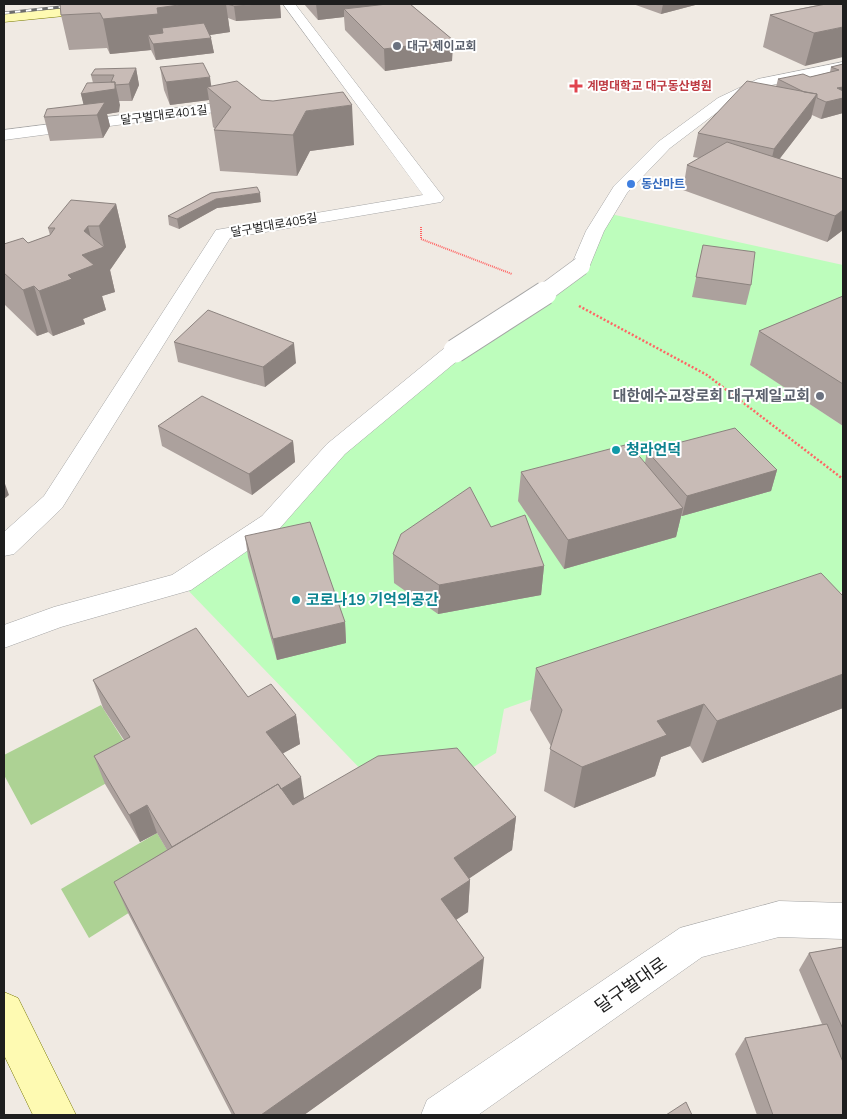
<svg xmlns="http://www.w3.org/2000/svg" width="847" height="1119" font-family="Mulish,'Noto Sans KR',sans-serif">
<rect width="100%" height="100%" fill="#f0eae3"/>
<path fill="#add294" d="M101 705 139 765 31 825 4 775V755Z
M157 833 184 878 89 938 61 889Z"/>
<path fill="#bdfdbc" d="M606 213 843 265V321L751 365 843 426V591L504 709 496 753 464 773 372 781 181 583 271 522 336 449 581 266Z"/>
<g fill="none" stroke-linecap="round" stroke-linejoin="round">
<defs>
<path id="minor" d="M283 4H295L444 198 441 202 435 203 230 238 62 508 14 554 4 556V532L44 496 216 230 423 195Z
M843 62V70L767 86 728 104 670 148 627 193 604 231 588 270H574L571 266 586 231 614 186 658 142 718 98 758 79Z
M248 99 253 101 256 104 253 107 4 140V130Z
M455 344 463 346 466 351 463 356 345 454 280 528 191 590 61 627 4 648V625L54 607 172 575 262 516 327 444 447 346Z
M779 901 843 903V939L779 937 702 957 478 1115H421L427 1100 680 928Z"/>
<path id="secondary" d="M109 4H150L144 8 4 22V14Z
M4 992 18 998 76 1115H33L4 1055Z"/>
</defs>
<use href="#minor" stroke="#a5a5a5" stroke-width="1"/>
<use href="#secondary" stroke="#787900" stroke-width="1"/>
<path stroke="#ff6564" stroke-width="2" stroke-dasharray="1 1" stroke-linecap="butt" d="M421 227V239L512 274"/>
<path stroke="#ff6564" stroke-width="2.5" stroke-dasharray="2 2" stroke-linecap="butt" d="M579 306 707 375 843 479"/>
<use href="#minor" fill="#fff" fill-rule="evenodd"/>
<use href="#secondary" fill="#fefab2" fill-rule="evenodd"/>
<defs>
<path id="rail" d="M4 13 89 4"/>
</defs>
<use href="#rail" stroke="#6c6c6c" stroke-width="3"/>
<use href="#rail" stroke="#fff" stroke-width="2" stroke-dasharray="5.5" stroke-linecap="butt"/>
<defs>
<path id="minor-bridge-far1" d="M543 294 581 266"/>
<path id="minor-bridge" d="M455 351 545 293"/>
</defs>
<use href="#minor-bridge-far1" stroke="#a5a5a5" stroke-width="19" stroke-linecap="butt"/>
<use href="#minor-bridge" stroke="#a5a5a5" stroke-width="25" stroke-linecap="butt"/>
<use href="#minor-bridge-far1" stroke="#fff" stroke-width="18"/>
<use href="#minor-bridge" stroke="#fff" stroke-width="23"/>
</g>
<path fill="#aca19d" d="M60 4H280L281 18 236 21 228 18 230 32 210 35 214 53 156 60 151 50 110 54 107 48 69 50 61 15Z
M304 4H410L453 40 452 61 385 71 345 30 344 17 318 20Z
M633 4H699L661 14Z
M815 4H843L805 66 763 47 770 15 818 5Z
M843 64V113L821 119 812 115 811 118 779 159 843 179V230L827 242 683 190 687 165 699 158 693 157 698 133 776 87 778 79 810 77 830 72 831 67Z
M160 67 211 87 261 100 354 145 310 151 297 176 220 171 214 130 215 129 213 127 209 100 170 105 164 90Z
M136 68 139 85 132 101H119V112L107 114 110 126 103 138 50 141 44 117 84 105 81 94 93 83 91 75Z
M211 193 261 202 217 208 179 229 169 225 168 216Z
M116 204 126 247 110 270 115 292 102 296 106 310 83 319 85 324 53 336 48 332 37 336 4 304V244L28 243 50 235 48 228Z
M703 245 751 285 746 305 692 297Z
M843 296V426L750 365 759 331Z
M174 342 296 363 265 387 178 362Z
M158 426 293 441 295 462 252 495 162 446Z
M647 451 777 470 771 491 682 516H681L676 537 564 569 518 501 521 472 645 463Z
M491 527 544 566 541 595 438 614 394 583 393 554Z
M245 536 345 622 346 643 277 660 248 557Z
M843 596V708L702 763 690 746 661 757 655 776 574 808 544 791 551 746 530 710 536 668Z
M93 680 248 697 296 715 300 744 283 753 304 799 516 817 512 850 469 878 470 880 468 912 456 920 481 988 304 1115H232L128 913 114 882 167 850 157 833 140 842 105 784 94 756 124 740 103 708Z
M843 947V1115H757L735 1054 745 1038 822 1024 799 970 809 953Z"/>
<path fill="#8c837f" d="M186 4H226L230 32 163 42 211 38 214 53 156 60 153 44 148 35 151 50 110 54 103 19 157 8Z
M271 4H280L281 18 236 21 234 6Z
M316 4H403L344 9V17L318 20Z
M663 4H699L661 14Z
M843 27V57L805 66 814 33Z
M453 40 452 61 385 71 384 49Z
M136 68 139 85 132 101 129 84Z
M210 77 212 91 207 87 209 100 170 105 166 82Z
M115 82 120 105 119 112 107 114 110 126 103 138 97 115H86L81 94Z
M843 87V113L821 119 826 102 837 88Z
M817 94 811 118 768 174 774 149Z
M352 105 354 145 310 151 297 176 293 135 306 111Z
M260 193 261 202 217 208 179 229 177 219 216 199Z
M116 204 126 247 110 270 115 292 102 296 106 310 83 319 85 324 53 336 39 291 68 275 82 255 84 231 88 226 94 250 104 247 99 226Z
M843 210V230L827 242 835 216Z
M34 286 48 332 37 336 23 290Z
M294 343 296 363 265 387 263 367Z
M293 441 295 462 252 495 249 474Z
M777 470 771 491 682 516 687 496Z
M4 481 9 495 4 499Z
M683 508 676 537 564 569 568 540Z
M544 566 541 595 438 614 439 585Z
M345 622 346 643 277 660 273 639Z
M843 674V708L702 763 717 721Z
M704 704 690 746 661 757 655 776 574 808 582 767 657 721Z
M296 715 300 744 271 760 266 732Z
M301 777 305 805 175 852Z
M147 805 157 833 140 842 129 815Z
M516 817 512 850 452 890 454 858Z
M470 880 468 912 440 930 441 899Z
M484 958 481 988 304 1115H261Z"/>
<path fill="#c8bbb6" stroke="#8c837f" d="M60 4H186L157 8 158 14 103 19 100 13 61 15Z
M227 4H271L234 6Z
M387 4H410L453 40 384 49 344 9Z
M826 4H843V27L814 33 770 15Z
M204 23 211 38 153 44 148 35 163 33 162 28Z
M203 63 210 77 166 82 160 67Z
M843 64V87L837 88 843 91V98L826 102 817 98V94L804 92 778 79 803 74 810 77 839 70 831 67Z
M136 68 129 84 115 85V82H111L114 75H91L95 69Z
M237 81 261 100 273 101 343 92 352 105 306 111 293 135 214 130 231 107 207 87Z
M747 81 817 94 774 149 698 133Z
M115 82V89L81 94 87 83Z
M105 102 97 115 44 117 47 109Z
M727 142 843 179V210L835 216 687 165Z
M257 187 260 193 216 199 177 219 168 216 211 193Z
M71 200 116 204 99 226H88L84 231 104 247 82 255 94 265 68 275 72 279 39 291 34 286 23 290 4 273V244L23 238 28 243 50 235 55 228H48Z
M703 245 755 252 751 285 696 277Z
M843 296V384L759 331Z
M208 310 294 343 263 367 174 342Z
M202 396 293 441 249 474 158 426Z
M735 428 777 470 687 496 647 451Z
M629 444 683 508 568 540 521 472Z
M470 487 491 527 525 515 544 566 439 585 393 554 401 534Z
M310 522 345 622 273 639 245 536Z
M821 573 843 596V674L717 721 704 704 657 721 667 735 582 767 550 749 562 710 536 668Z
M196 628 248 697 271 684 296 715 266 732 301 777 281 789 278 784 172 847 147 805 129 815 94 756 130 737 93 680Z
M457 748 516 817 454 858 470 880 441 899 484 958 261 1115H235L114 882 278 784 293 805 378 756Z
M843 947V1029L809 953Z
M827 1024 843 1062V1115H773L745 1038Z
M686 1102 692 1115H666Z"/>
<g fill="#6b7280" stroke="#fff" stroke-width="2">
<circle cx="397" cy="46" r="5"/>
<circle cx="820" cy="396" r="5"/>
</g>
<path fill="#e0444e" stroke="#fff" stroke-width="2" d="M573.5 78.5h5v5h5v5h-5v5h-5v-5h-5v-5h5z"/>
<circle fill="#3f7fe0" stroke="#fff" stroke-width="2" cx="631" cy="184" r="5"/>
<g fill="#0f9aa8" stroke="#fff" stroke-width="2">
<circle cx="616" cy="450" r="5"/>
<circle cx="296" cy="600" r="5"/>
</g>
<g text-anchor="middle" stroke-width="4" stroke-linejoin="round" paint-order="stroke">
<g font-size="12" font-weight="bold" fill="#5b616d" stroke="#fff" text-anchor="start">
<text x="407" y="50">대구 제이교회</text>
</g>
<g font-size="12" font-weight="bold" fill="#be3a42" stroke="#fff" text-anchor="start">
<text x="587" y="90">계명대학교 대구동산병원</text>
</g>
<g font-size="12" fill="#1e1e1e" stroke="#fff">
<text transform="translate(164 115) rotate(-7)" y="4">달구벌대로401길</text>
<text transform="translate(274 225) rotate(-10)" y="4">달구벌대로405길</text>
</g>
<g font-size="12" font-weight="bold" fill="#366cbe" stroke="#fff" text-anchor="start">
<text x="641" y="188">동산마트</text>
</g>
<g font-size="15" font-weight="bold" fill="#5b616d" stroke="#fff" text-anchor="end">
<text x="810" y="401">대한예수교장로회 대구제일교회</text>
</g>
<g font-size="15" font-weight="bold" fill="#0d838f" stroke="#fff" text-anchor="start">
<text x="626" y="455">청라언덕</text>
<text x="306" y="605">코로나19 기억의공간</text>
</g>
<g font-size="18" fill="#1e1e1e" stroke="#fff">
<text transform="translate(631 985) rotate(-35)" y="6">달구벌대로</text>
</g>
</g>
<rect width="847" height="1119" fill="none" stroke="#1e1e1e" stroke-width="10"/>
</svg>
